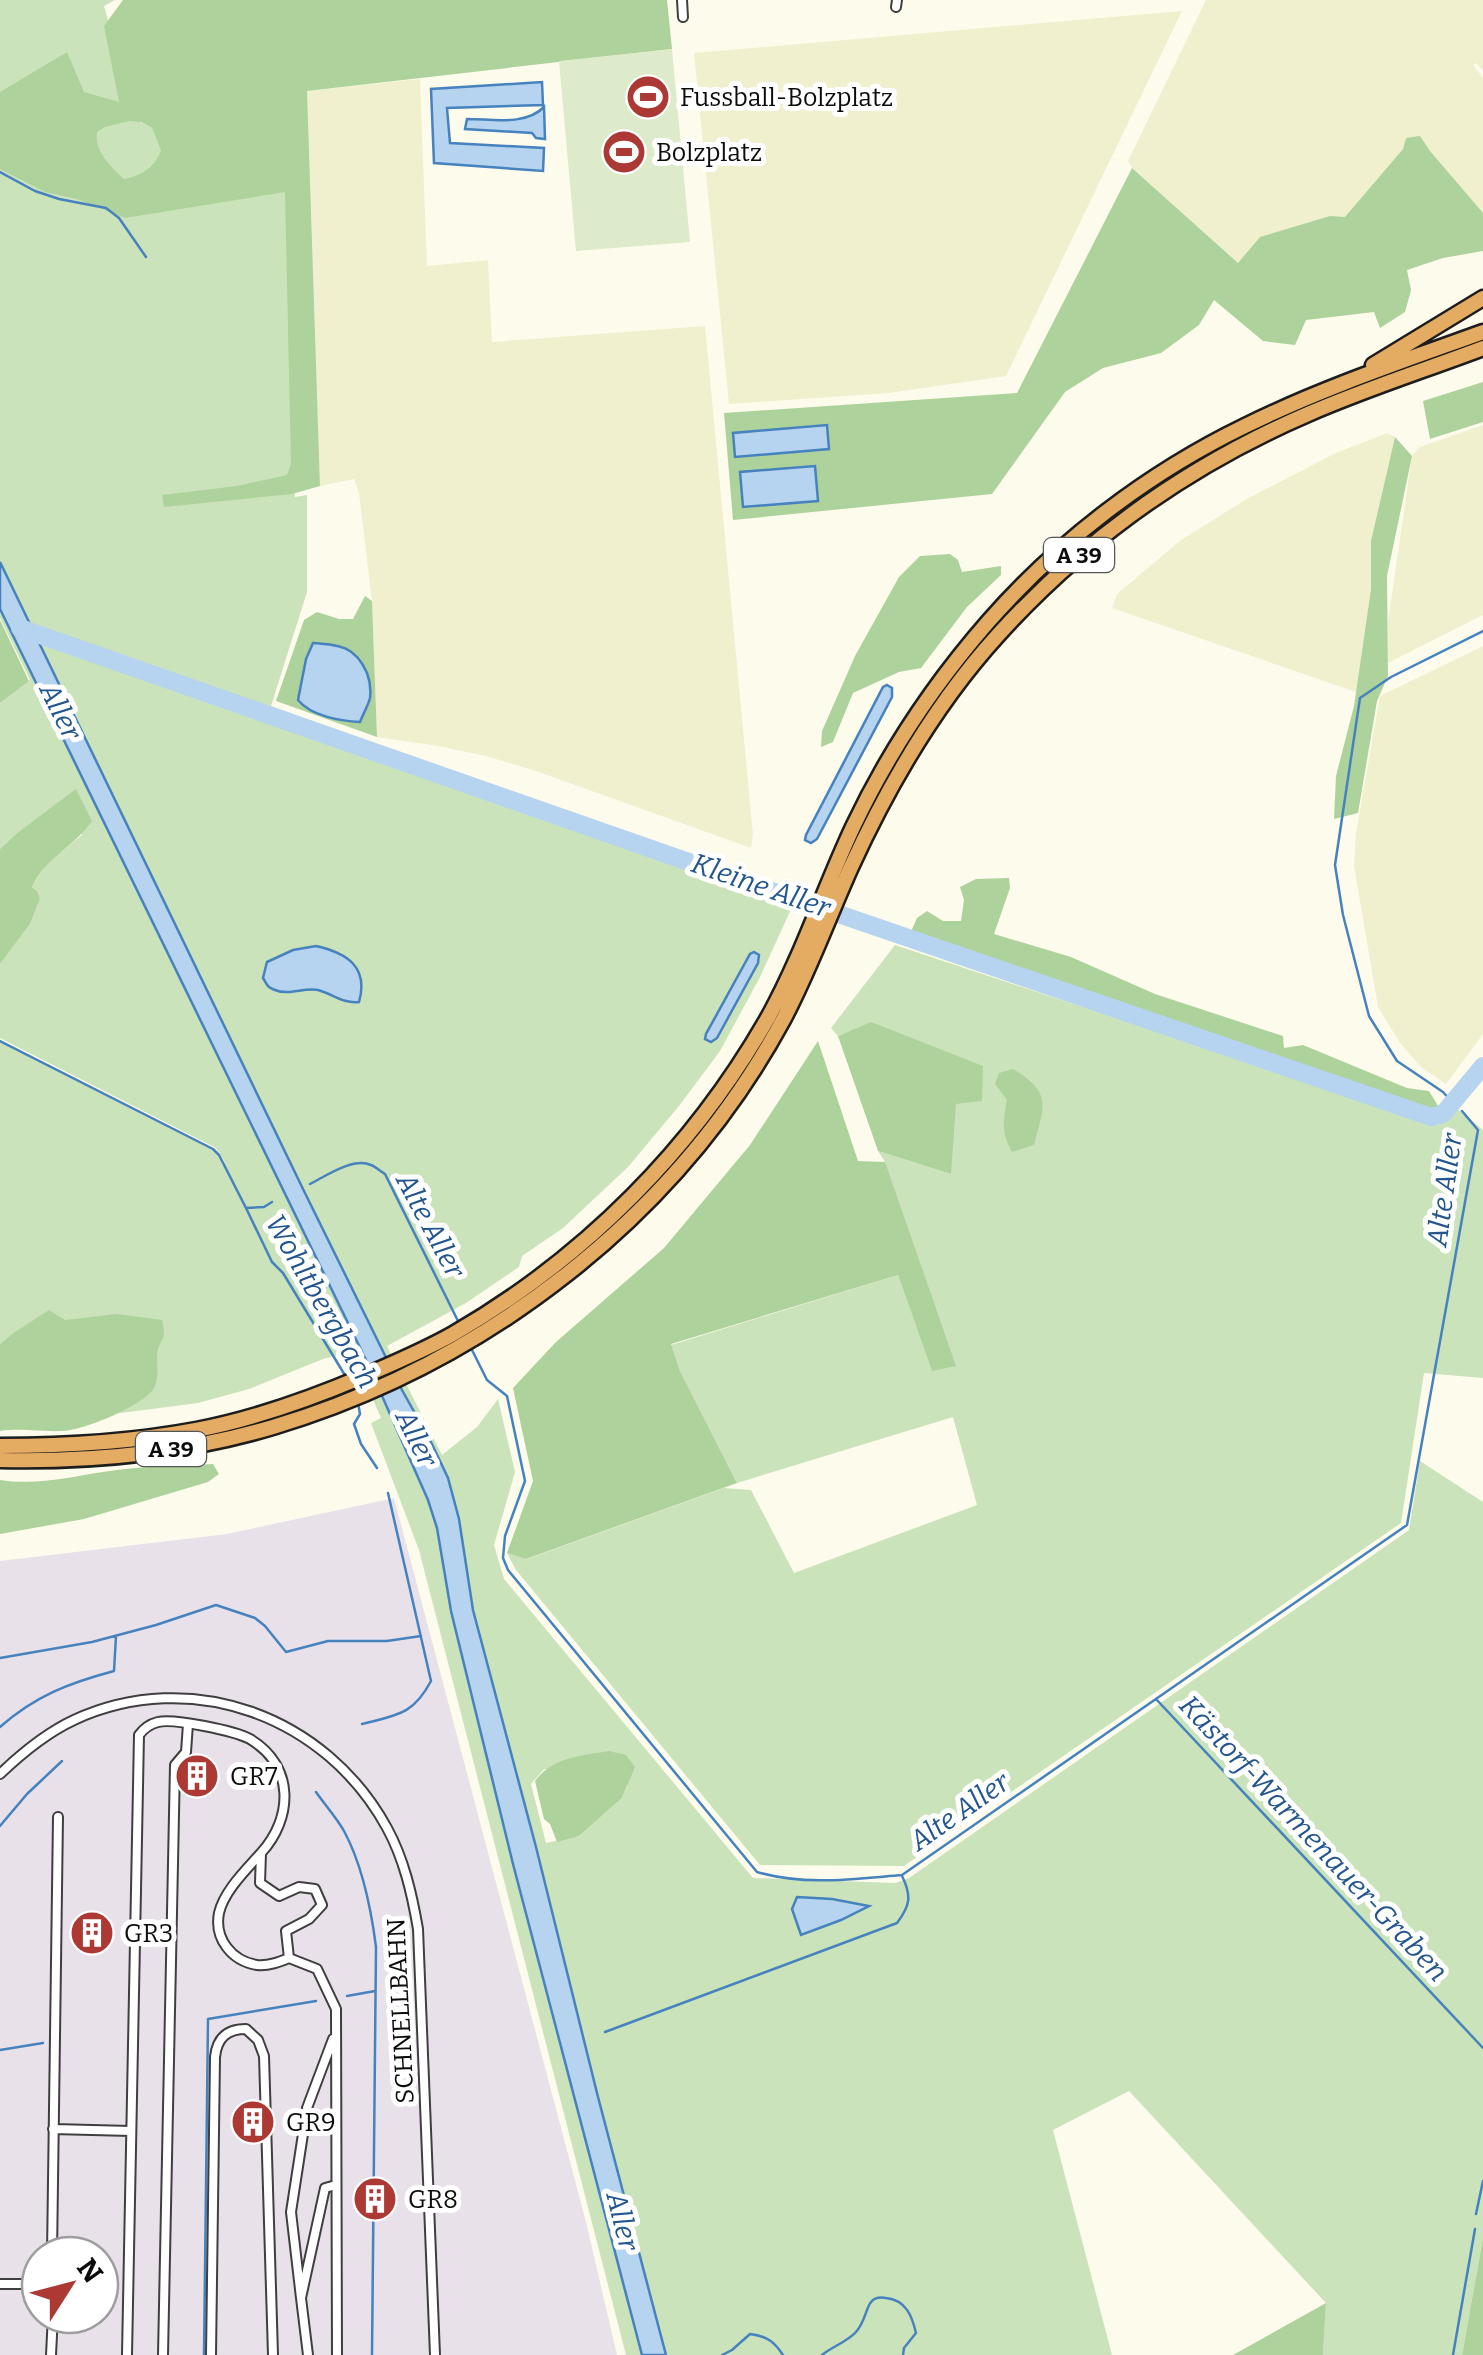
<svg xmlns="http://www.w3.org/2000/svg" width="1483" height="2355" font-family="Bitter,serif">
<rect width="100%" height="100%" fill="#fdfbec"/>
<path fill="#e9e1ea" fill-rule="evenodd" d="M394 1498 586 2222 617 2355H0V1561L227 1534ZM40 2255H100V2315H40Z"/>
<path fill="#f0f0cf" d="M1206 0H1483V71L1476 63 1473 65 1483 78V213L1429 151 1420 137 1406 138 1403 149 1345 218 1238 263 1132 168 1128 161Z
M1182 11 1006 376 889 393 729 404 694 53Z
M420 79 427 266 488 260 492 342 705 326 753 835 751 848 536 771 486 756 438 746 377 737 372 601 359 493 354 479 320 486 308 180 307 91Z
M1483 425V615L1388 663V622L1412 456 1420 447Z
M1387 433 1395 437 1371 541V589L1356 692 1112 608 1117 594 1181 540 1245 500 1336 453Z
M1483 646V1034L1446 1084 1421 1067 1400 1043 1378 1007 1354 866 1356 833 1380 696Z"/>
<path fill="#cbe3ba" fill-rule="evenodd" d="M0 0H115L104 6 138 121 152 128 161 151 289 188 295 497 307 495V592L271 706 763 884 758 894 792 907 760 977 720 1051 679 1106 628 1167 563 1228 522 1256 519 1267 466 1303 387 1346 442 1455 477 1427 498 1399 515 1472 494 1545 504 1579 753 1878 896 1883 909 1878 1409 1530 1420 1461 1483 1502V2238L1462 2355H1323L1326 2303 1129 2091 1053 2130 1112 2355H626L419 1550 371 1423 381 1418 354 1356H336L323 1359 249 1389 198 1403 121 1413 50 1404 0 1410V1041L213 1149 226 1164 216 1148 0 1038V964L30 924 40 899 38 892 32 887C43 864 63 850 82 835L76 790 17 833 0 849V703L30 680 0 618ZM544 1769 628 1785 622 1798 579 1836 546 1843 531 1784Z
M895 945 1439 1125 1451 1104 1483 1130V1378L1424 1373 1401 1523 904 1866 760 1865 516 1570 507 1553 527 1559 724 1488 751 1490 794 1573 977 1505 953 1417 737 1483 680 1371 671 1345 898 1275 932 1370 885 1162 878 1151 951 1174 872 1022 838 1036 831 1028Z"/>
<path fill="#aed29b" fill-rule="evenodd" d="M123 0H667L672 49 307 91 320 486 292 494 164 507 162 495 237 486 287 475 291 464 285 192 125 218 77 199 45 192 0 169V92L67 52 84 92 119 102 104 26ZM129 121 141 122 152 128 161 151C154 168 141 176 124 179 111 167 94 151 97 132L105 127Z
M1420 136 1430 151 1483 213V251L1443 258 1407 270 1411 290 1405 312 1380 328 1374 312 1306 320 1295 345 1263 341 1214 300 1199 325 1161 353 1103 368 1065 392 992 494 733 520 724 413 1017 393 1132 168 1238 263 1260 237 1330 216 1345 217 1403 149 1406 138ZM826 425 828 449 735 456 733 434Z
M1483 382V422L1430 439 1423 401Z
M1395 437 1412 456 1387 576 1388 676 1377 701 1358 813 1334 819 1336 776 1354 706 1371 589V541Z
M950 554 958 560 962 572 1001 566V575L967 607 921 668 899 672 853 693 833 742 821 747 822 731 855 656 899 577 920 556Z
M365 596 372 601 377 737 276 701 304 620 317 612 339 619H353Z
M0 620 29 681 0 703Z
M76 789 92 821C75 846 45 858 32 887L38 892 40 899 30 924 0 964V849L17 833Z
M1009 878 1010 888 994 934 1071 957 1155 994 1283 1036 1284 1048 1303 1045 1407 1088 1429 1091 1443 1114 910 934 917 918 927 911 943 921H961L964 900 960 887 976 879Z
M871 1022 983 1066 982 1101 956 1104 951 1174 878 1151 838 1036Z
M818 1041 858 1161 885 1162 956 1366 932 1371 898 1275 671 1344 680 1371 737 1483 526 1559 507 1553 533 1481 513 1388 556 1342 664 1248 750 1145Z
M1013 1069C1053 1093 1044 1106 1034 1145L1012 1152C1001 1132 1003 1122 1007 1100L995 1084 999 1073Z
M49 1310 65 1320 117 1314 162 1320C168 1343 158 1338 157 1357 157 1367 159 1379 154 1388 143 1406 84 1430 63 1431 41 1432 22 1428 0 1431V1344L15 1332Z
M213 1464 219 1474 208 1482 84 1519 0 1534V1480C37 1486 73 1476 110 1471 144 1466 179 1466 213 1464Z
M609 1751 626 1755 635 1767 622 1798 579 1836 557 1842 550 1824 544 1819 535 1781C553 1757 580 1756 609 1751Z
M1483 2238V2355H1462Z
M1326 2303 1323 2355H1233Z"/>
<path fill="#ddebcb" d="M672 49 690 242 576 251 559 61Z"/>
<path fill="#b6d4ef" stroke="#4682be" stroke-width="2.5" d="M542 82 543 105 447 108 450 143 544 148 543 171 434 163 431 89Z
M544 107 545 139 536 138 532 133 465 129 467 119C493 119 525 126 544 107Z
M827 425 829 449 735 457 733 433Z
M815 466 818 501 743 507 740 472Z
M0 562 303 1189 402 1390 431 1442 448 1478 459 1519 473 1610 536 1847 598 2097 666 2355H642L513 1864 451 1611 437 1528 428 1500 367 1362 0 609Z
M313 643C340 645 355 646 367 673 370 681 371 690 370 698 368 706 363 714 360 722 340 721 311 716 298 700L306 659Z
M887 685 892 688V697L817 839 811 843 805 840 806 835 883 687Z
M316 946C347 953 369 967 359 1002 343 1004 333 994 318 990 304 987 289 996 275 990 267 987 268 986 263 978L267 962 293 950Z
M754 952 759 955 758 963 717 1038 711 1042 705 1039 706 1034 750 954Z
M797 1897 832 1899 869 1906 841 1920 801 1935 792 1909Z"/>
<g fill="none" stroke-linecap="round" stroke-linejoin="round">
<path stroke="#4682be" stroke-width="2.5" d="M0 172 35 191 59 199 106 208 119 218 146 257
M0 1041 213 1149 219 1155 246 1208 264 1207 272 1202
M1453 1103 1443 1092 1397 1061 1369 1016 1343 915 1335 865 1360 698 1391 677 1483 631
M310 1184C326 1176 353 1157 371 1165 376 1167 380 1171 385 1174L460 1325
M246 1208 272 1262 283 1273 346 1377
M470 1346 487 1380 507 1396 525 1481 505 1536 503 1558 508 1570 757 1872C805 1886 853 1879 902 1875L1407 1525 1478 1130 1462 1111
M358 1403 360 1414 354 1424 361 1444 377 1468
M0 1658 92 1642 156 1625 216 1605 255 1618 265 1626 286 1652 328 1641H387L421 1636
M1156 1699 1483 2048
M362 1724C397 1715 413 1715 431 1681L388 1493
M0 1727C35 1696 69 1683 114 1671L116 1636
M316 1792C325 1805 336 1817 344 1831 363 1866 371 1908 376 1947L372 2355
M0 1826 27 1794 62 1761
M347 1996 375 1991
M605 2032 897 1923C910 1906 912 1896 902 1876
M0 2050 43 2043
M1476 2214 1483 2181
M204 2355 208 2019 316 2001
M722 2355 732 2350 750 2334C766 2336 774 2341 783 2355
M822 2355C833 2346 847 2342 856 2332 865 2322 866 2308 871 2302 875 2297 881 2297 886 2298 906 2300 912 2316 916 2333L904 2348 903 2355
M1453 2355 1475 2229"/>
<path stroke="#b6d4ef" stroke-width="18" d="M20 628 783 895 1431 1117 1443 1114 1483 1066"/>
<defs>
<path id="street" d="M682 0 683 17
M896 7 897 0
M0 1774C22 1753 46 1733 74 1720 191 1666 326 1716 387 1828 404 1859 412 1894 418 1929L435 2355
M261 1853C246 1870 224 1891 219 1913 214 1939 232 1961 257 1965 269 1966 279 1962 289 1958
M53 2129 131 2131
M52 2255 58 1817
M0 2284H40
M301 2298 291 2212 307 2108 333 2039
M51 2355 53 2315
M127 2355 139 1735C144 1728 150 1724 158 1722 174 1718 235 1731 250 1739 295 1766 293 1818 261 1853L260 1883 279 1896 299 1887 315 1889 322 1905 309 1919 286 1931 289 1958 317 1969 336 2009 337 2355
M163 2355 175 1765 186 1752 188 1724
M211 2355 215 2057C217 2038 227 2029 246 2029L258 2040 264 2056 273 2355
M308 2355 301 2298 325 2188 336 2185"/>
<path id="highway" d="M1373 365 1483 298
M0 1446C65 1446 132 1442 196 1430 254 1419 310 1399 364 1376 394 1363 425 1350 453 1334 585 1258 694 1148 769 1016 802 956 824 889 853 827 888 753 934 684 988 622 1059 541 1148 473 1245 426 1322 388 1403 361 1483 332
M0 1460C91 1462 185 1453 273 1427 486 1363 676 1217 783 1020 809 971 828 918 851 867 889 784 936 703 998 635 1086 538 1187 466 1308 414 1365 389 1425 370 1483 348"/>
</defs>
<use href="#street" stroke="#3f3f3f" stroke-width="12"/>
<use href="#highway" stroke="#1d1d1d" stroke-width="19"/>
<use href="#street" stroke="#fff" stroke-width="8"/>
<use href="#highway" stroke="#e4ab63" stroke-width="14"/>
</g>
<defs>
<symbol id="stadium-disc" viewBox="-11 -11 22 22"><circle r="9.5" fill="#ac3934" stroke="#fff"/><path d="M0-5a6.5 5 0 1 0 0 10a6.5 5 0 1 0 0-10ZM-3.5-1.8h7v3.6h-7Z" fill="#fff"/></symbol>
<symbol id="building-disc" viewBox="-11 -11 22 22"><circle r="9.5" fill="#ac3934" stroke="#fff"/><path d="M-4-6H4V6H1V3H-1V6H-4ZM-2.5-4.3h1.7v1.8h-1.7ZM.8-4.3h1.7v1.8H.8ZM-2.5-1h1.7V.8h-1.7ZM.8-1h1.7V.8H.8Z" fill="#fff"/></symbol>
</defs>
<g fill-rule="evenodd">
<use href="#stadium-disc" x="623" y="72" width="50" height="50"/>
<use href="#stadium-disc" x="599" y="127" width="50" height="50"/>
<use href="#building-disc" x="172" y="1751" width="50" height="50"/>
<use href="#building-disc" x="67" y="1908" width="50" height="50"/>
<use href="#building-disc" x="228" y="2097" width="50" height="50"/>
<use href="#building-disc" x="350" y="2174" width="50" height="50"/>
</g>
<g text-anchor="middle" stroke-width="10" stroke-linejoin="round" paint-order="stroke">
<g fill="#fff" stroke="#555" stroke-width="2.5">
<rect x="1044" y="538" width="70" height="34" rx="8"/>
<rect x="136" y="1432" width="70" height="34" rx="8"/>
</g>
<g font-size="22" font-weight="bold" fill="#0c0c0c">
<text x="1079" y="563">A 39</text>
<text x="171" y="1457">A 39</text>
</g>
<g font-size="25" fill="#0c0c0c" stroke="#fff" text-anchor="start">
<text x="680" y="106">Fussball-Bolzplatz</text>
<text x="656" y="161">Bolzplatz</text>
<text x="230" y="1785">GR7</text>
<text x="124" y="1942">GR3</text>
<text x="286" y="2131">GR9</text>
<text x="408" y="2208">GR8</text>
</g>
<g font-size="25" fill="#0c0c0c" stroke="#fff">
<text transform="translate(400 2011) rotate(-93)" y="9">SCHNELLBAHN</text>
</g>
<g font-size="28" font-style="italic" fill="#23558f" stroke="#fff">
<text transform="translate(61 711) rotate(64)" y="10">Aller</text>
<text transform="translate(761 885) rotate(19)" y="10">Kleine Aller</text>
<text transform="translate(1444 1190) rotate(-82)" y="10">Alte Aller</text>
<text transform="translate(431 1225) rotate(62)" y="10">Alte Aller</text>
<text transform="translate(322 1301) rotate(60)" y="10">Wohltbergbach</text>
<text transform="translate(417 1438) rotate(64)" y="10">Aller</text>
<text transform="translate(959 1811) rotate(-35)" y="10">Alte Aller</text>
<text transform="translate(1314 1838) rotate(47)" y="10">Kästorf-Warmenauer-Graben</text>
<text transform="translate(623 2221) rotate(76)" y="10">Aller</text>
</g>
</g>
<g transform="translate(70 2285) rotate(54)"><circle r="48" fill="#ffffff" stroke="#9e9e9e" stroke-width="2.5"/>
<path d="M0-8L18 38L0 25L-18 38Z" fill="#ac3934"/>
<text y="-15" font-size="28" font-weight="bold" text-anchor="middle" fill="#0c0c0c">N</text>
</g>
</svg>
